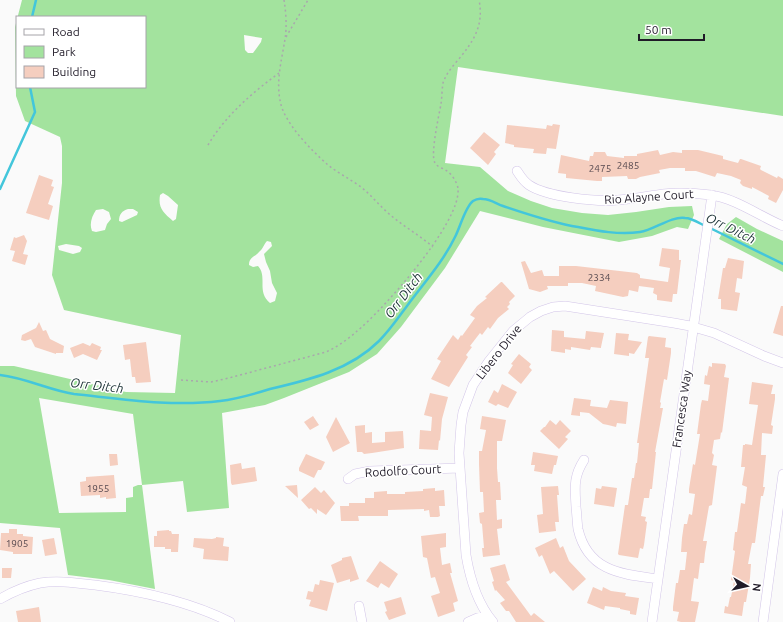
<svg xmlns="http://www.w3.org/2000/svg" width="783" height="622" font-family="Ubuntu,sans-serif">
<rect width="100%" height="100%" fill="#fafafa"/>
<path fill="#a3e39e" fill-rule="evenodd" d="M22 0H783V116L458 67 445 163 480 167 508 191 531 201 552 208 582 213 608 215 636 212 669 207 692 206 694 215 688 229 677 227 652 236 619 242 543 227 480 211 445 268 401 327 377 354 349 372 284 398 265 405 222 413 229 508 187 512 183 481 142 485 155 589 109 580 68 575 60 528 0 523V366H14L126 392 175 393 181 335 64 310 52 275 62 183V146L60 137 25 121 16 96 15 27ZM17 17H145V87H17ZM244 35 262 38 261 42 253 53H248L245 50ZM163 193 168 196 178 205 176 219 173 221C163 212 158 208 160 195ZM103 209 109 212 111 219 107 224 105 230 96 232 92 231C89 224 92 216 96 210ZM128 209H133L138 212 137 215 122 222 119 221C119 214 122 211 128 209ZM267 241 271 242 272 246 264 254 266 262 270 271 272 283 277 293 275 301 270 303C256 291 268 277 258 266L253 267 249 265C249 257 255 257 259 252 263 249 264 244 267 241ZM66 244 79 246 82 248 80 252 73 254 59 250 58 246ZM39 398 133 414 142 485H138L133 487V497L126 498V512L59 513Z
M736 217 757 229 783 241V272L719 239 727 224Z"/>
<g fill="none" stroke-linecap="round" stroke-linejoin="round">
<path stroke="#43c6db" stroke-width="2.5" d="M32 17 36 0
M0 189 35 112 30 87
M710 228 783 264
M0 375C26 378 49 390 74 394 122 399 172 407 220 401 237 399 254 394 270 389 309 380 350 370 379 341 390 330 398 318 407 306 423 284 443 262 455 237 460 228 465 207 473 201 476 199 479 198 483 199 490 199 497 204 503 206 527 214 553 223 578 227 598 231 619 235 640 232 654 230 671 216 685 218 692 218 699 223 705 226"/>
</g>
<path fill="#f5cebf" d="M553 124 560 125 556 149 547 148 546 154 533 153 534 149 514 147V145L505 143 507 125 546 129 547 125 552 126Z
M484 132 500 145 494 152 496 154 488 165 470 148Z
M658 150 660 155 673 152 682 153V150H698L723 156V159L738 163 740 159H741L761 166 760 169 761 170 777 178 778 176 783 179V190L776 203 768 199 769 196 752 187V189L743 186 740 183 741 180 731 176 717 173 715 177 696 171H685V168H670L659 170 660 173 640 177 636 179H628L627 176 602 177V181H597L566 178V174L558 173 561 155 589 161 590 156H593L594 152H605L607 156 624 158V156H637V154Z
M39 175 53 180 51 186 54 187 48 204 53 206 49 220 26 213Z
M24 235 27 241 23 254 28 255 25 265 12 261 15 251 10 250 14 237 16 238Z
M662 248 679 250V260H681L677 294H673L672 302 657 300V295L653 293 654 288 639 286 638 292 629 290 628 296 623 297 595 291 596 286 582 283H568V286H547L548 289 540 292 529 289 521 262 525 261 531 273 542 270 544 276H559V266H576L637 273 640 275V278L668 282 670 268 659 266Z
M728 258 744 261 742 279 737 278 735 292 740 293 737 311 721 309V299H718L723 268H725Z
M501 282H502L515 296 509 302 510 304 507 307 509 309 498 318 490 329 488 327 482 335 480 333 470 346 472 347 466 355 468 357 449 387 431 379 441 361 437 359 453 335 458 340 461 335 462 336 475 318 470 315 477 306 487 298 485 297Z
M781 306H783V336L773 333Z
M39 322 43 331 46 330 50 339 64 346 63 353H56V354L35 347 31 339 25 341 21 340 22 335 36 328Z
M552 330 564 331V337L585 339 586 331 604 333 601 347V348L591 347 590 350 571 347V350L565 349V353L551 351Z
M616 333 629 334 628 340 642 342 634 354 629 353V356L614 354Z
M649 336 666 338 665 347 671 348V353L667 380 664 379 660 402 661 403 660 408H663L655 452H656L652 489H650L649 498H644L641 516 646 517 645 521 647 522 644 545 643 549 640 548 638 558 619 555 618 554 625 505H628L632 478H634L636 463H637L639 443H637L649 358H645L648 337Z
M146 342 151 382 136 383 135 377H132L130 359 125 360 123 345Z
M83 343 90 346 92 343 101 347 100 350H102L97 360 83 354 74 358 70 348Z
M519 354 531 364 529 367 532 370 521 384 508 373 513 365 511 364Z
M712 363 725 364 726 366 724 377 729 378 722 433 721 432 720 439 714 440 712 453 714 455 712 465 717 466 712 505 709 506 703 541H707L705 553 704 563H700L698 579 694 578 691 601 699 602 695 622H681L677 621 679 612 673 611V607L676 583H678L680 570H685L687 552H681L682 538 684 524H687L689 514 692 515 695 494 689 493V489L693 464 695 465 700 434H697L701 404 702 400 708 401 710 385 704 384 705 375 707 376 709 366 712 367Z
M752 382 773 385 771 394H775V399L771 425 773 426 772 434 762 433 761 455H766L763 487H765L763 496H761L755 543H752L751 548 748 564H751L750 578 746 602H744L742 616 724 613 725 606 728 607 730 597H731L734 581 731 580 735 551 733 550 735 532H737L741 503 745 504 747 487 742 485 745 467H741L743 445H745V444L752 445 758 405 749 404Z
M502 384 517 392 508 408 498 404 496 406 488 402 494 390 498 393Z
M430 393 448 397 442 419 440 441 439 440 438 450 419 449 420 430 431 431 432 417 424 415Z
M574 398 591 400 590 406 607 408 610 400 628 402 626 424 617 423 616 427 608 425 603 424 589 413 580 412V416L571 415Z
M313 416 319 425 310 430 304 422Z
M482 416 506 420 502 441H497V468L498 482H500L501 500H496L497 520 502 519V528L497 529 500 555 483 557 482 548H484L482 524 480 523 479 513 484 512 483 492H480L479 464V451H482L486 430 480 429Z
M336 417 350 443 333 452 326 437Z
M550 420 556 425 560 420 571 431 565 437 568 439 559 449 540 431 544 427H545Z
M365 425V433L372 432V443L385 442V432L403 431 404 448 372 453 364 454 362 452H357L355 426Z
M533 452 558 456 556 465H554L552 474 534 471 535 465H531Z
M109 454H117L118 465 110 466Z
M306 454 325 462 321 470H318L314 478 299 471V468Z
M241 463 242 469 255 467 257 481 232 485 231 483 230 465Z
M114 475 116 498 106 499V497L100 498V495L81 496 80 482 86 481V477Z
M297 485 298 498 285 486Z
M558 486 559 495H557L559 522H555L556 531 539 533 537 515 543 514 541 487Z
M602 486 617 488 614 507 594 504 596 488 601 489Z
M315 487 321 493 324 490 335 503 326 515 317 509V514L311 508 309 509 301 500Z
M435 488V491L444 490 445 506H439L440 516 438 517H430L429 510 424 511V509L388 510V516H358L359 521H341L340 506H349V503H365V498H374V492L387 491V494H405V492L423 491V489Z
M9 529H17V534H23V536L33 537 32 554H13V552L0 550 1 533H9Z
M169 530V531H171L172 534H179L178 552H171V549H165V547H154V536H157V531Z
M446 533V547L440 548 442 565 450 563 452 573H450L458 601 453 603 455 611 438 617 431 596 440 593 435 577 431 578 427 558 423 557 421 536Z
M216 537 224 538 223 546 229 547 228 561 203 559 204 549 193 547 194 538 212 539 216 538Z
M54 538 57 554 45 556 42 540Z
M556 538 560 548 563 546 569 561 586 579 573 591 554 571 550 574 542 555 539 557 535 548Z
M351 556 359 579 350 582V579L337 583 331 565 342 560V558Z
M380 561 398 574 389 588 381 583 378 588 366 581Z
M505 564 510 580 506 582 531 616 534 613 545 622H516L509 611H506L500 603 505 600 496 590 495 591 492 582 494 581 490 568Z
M2 568H12L11 578H2Z
M320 580 334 583 327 611 309 606 311 600 306 599 308 591 313 592 315 584 319 585Z
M593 587 602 591 603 587 611 591 626 593 625 596 639 598 636 615 630 614V611L620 609V608L605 606 604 610 587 603Z
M401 597 406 614 389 620 385 612 387 611 384 602Z
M39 607 41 622H18L16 611Z"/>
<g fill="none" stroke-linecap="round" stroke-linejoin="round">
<defs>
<path id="minor" d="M517 171C521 177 523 181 529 185 547 197 596 202 618 200 633 199 648 196 663 194 679 192 695 193 711 195 737 199 759 216 783 226
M584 460C573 477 575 488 576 507 577 515 577 522 578 529 588 572 622 574 658 579
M348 479 355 474 370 471 460 468
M0 599C12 592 26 586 40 583 58 580 77 583 95 585 141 591 189 601 230 622
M359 606 362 622
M468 622 477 618 488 616 486 621
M493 622C477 603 470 579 466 555L459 453 461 425 463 412 473 385 489 361 513 331 530 317 541 311 553 307 565 306 674 323 690 326 714 333 764 356 783 363
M652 622 712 195
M763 622 783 474"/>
</defs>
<use href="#minor" stroke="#d2c5e8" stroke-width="10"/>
<path stroke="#a9a7ac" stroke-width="1.5" stroke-dasharray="2 3" stroke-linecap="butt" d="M284 0C286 12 287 27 285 39 282 59 276 79 280 100 283 122 311 150 328 165 338 173 350 179 361 187 370 194 378 204 387 212 401 225 418 234 433 247
M286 37 308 0
M208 145C225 116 252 93 279 73
M181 380 211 382 229 378 326 352C337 347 347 340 356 332 382 311 461 223 458 189 458 184 452 174 447 171 443 168 437 167 435 163 430 155 439 115 441 104 442 97 442 89 443 83 446 74 452 67 458 60 474 41 484 25 479 0"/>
<use href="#minor" stroke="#fff" stroke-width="9"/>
</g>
<g text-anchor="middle" stroke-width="3" stroke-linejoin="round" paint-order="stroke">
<g font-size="10" fill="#55484e">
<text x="628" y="169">2485</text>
<text x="600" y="172">2475</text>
<text x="599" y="281">2334</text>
<text x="98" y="492">1955</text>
<text x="17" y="547">1905</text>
</g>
<g font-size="12" fill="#201b28" stroke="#fff">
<text transform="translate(649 197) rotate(-4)" y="4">Rio Alayne Court</text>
<text transform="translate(499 352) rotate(-52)" y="4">Libero Drive</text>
<text transform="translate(682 409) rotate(-82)" y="4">Francesca Way</text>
<text transform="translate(403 471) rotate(-3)" y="4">Rodolfo Court</text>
</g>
<g font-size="13" font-style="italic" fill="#20363a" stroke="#fff">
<text transform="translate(731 228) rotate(26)" y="5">Orr Ditch</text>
<text transform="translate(403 295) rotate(-53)" y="5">Orr Ditch</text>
<text transform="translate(97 385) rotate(7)" y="5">Orr Ditch</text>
</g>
</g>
<rect x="16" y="16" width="130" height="72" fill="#ffffff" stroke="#a6a4a9"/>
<rect x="24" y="29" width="20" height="6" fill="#ffffff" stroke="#a6a4a9"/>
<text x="52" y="36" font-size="12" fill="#201b28">Road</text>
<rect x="24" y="46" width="20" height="12" fill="#a3e39e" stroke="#a6a4a9"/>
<text x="52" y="56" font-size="12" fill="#201b28">Park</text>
<rect x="24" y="66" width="20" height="12" fill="#f5cebf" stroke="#a6a4a9"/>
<text x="52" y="76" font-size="12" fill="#201b28">Building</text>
<g transform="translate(747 586) rotate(98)" stroke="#ffffff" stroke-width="3" paint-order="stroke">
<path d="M0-3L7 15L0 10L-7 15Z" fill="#201b28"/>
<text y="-6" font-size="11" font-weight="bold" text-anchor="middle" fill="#201b28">N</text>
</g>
<path d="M639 34v6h65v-6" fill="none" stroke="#201b28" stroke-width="2"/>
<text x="645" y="34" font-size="12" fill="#201b28" stroke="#ffffff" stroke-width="3" paint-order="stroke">50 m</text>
</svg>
